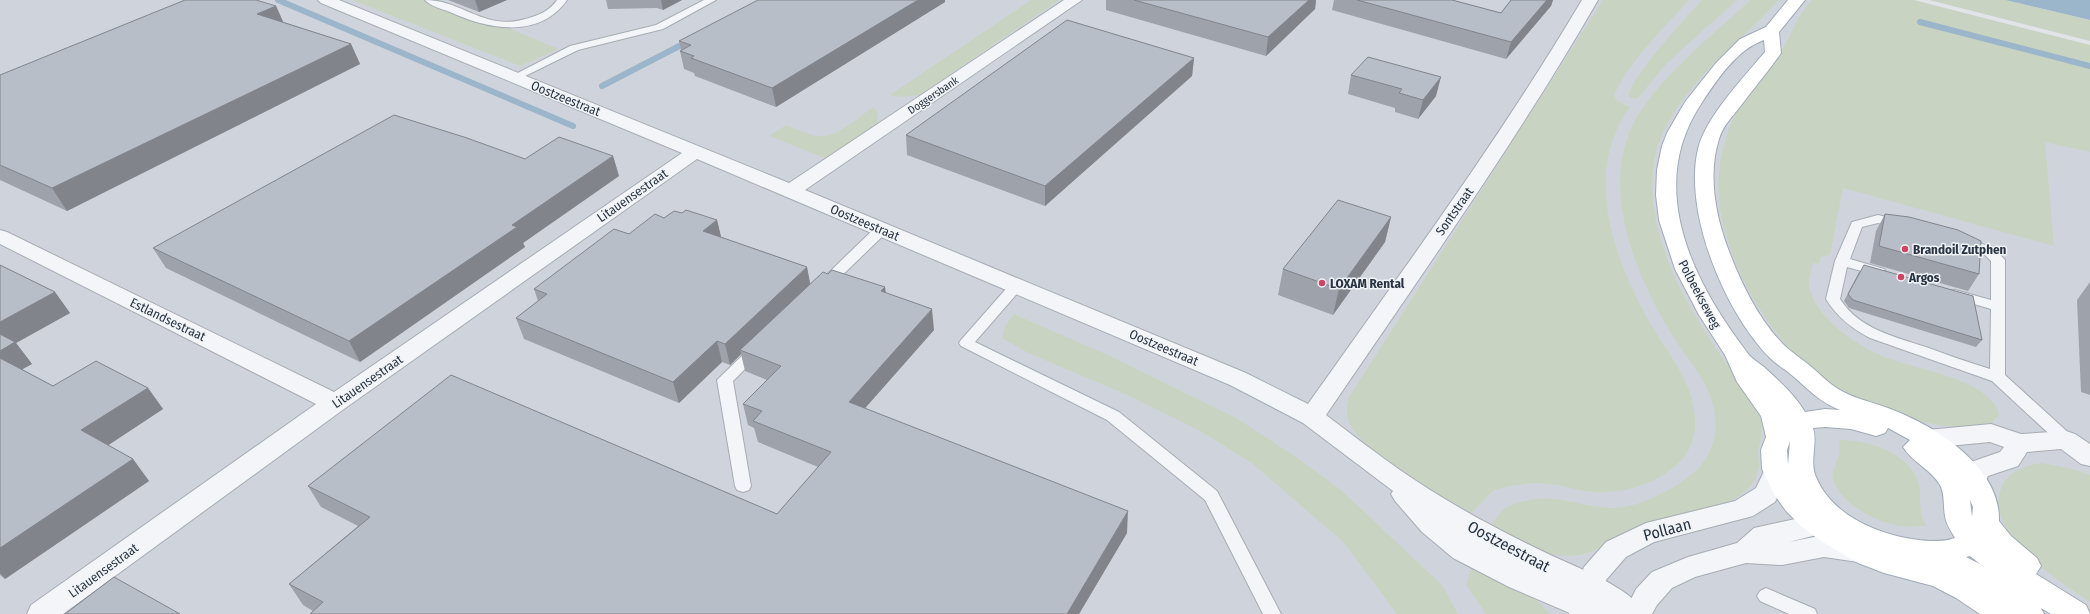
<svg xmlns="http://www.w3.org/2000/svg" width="2090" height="614" font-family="'Fira Sans Condensed',sans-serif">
<rect width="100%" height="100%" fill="#e1e5ea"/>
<path fill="#cfd4dc" d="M0 0H1884L2090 53V614H0Z"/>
<path fill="#c8d4c1" d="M352 0H440L559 49 520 66Z
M1031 0H1059L920 95 901 97 890 95Z
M1603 0H1689C1662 30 1632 58 1614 95L1617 101 1630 107C1582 171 1614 260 1649 321 1666 352 1693 380 1695 417 1697 435 1690 454 1675 466 1653 485 1622 494 1592 492 1582 491 1572 488 1562 486 1541 481 1516 483 1495 490 1489 493 1478 508 1471 513 1442 495 1363 453 1350 424 1346 415 1346 406 1349 397Z
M1702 0H1737L1667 63 1638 98 1636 99 1629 97C1627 81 1689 14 1702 0Z
M1751 0H1779C1734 49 1660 99 1653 170 1647 237 1684 302 1720 354 1733 372 1751 390 1758 411 1763 424 1762 434 1759 448 1757 453 1759 459 1759 465 1758 478 1750 489 1739 496 1719 510 1683 514 1658 520 1635 526 1618 538 1597 549 1560 568 1523 543 1489 528 1494 521 1500 511 1507 507 1510 505 1515 504 1518 503 1552 491 1576 506 1610 508 1638 510 1693 482 1707 457 1718 437 1718 415 1709 393 1701 373 1685 356 1674 338 1636 278 1597 185 1637 117 1664 73 1712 35 1751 0Z
M1812 0H1914L2090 45V152L2045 142 2054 246 1843 188 1830 255 1821 257 1819 264 1813 263C1812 269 1809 277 1809 284 1810 296 1817 307 1825 316 1840 333 1861 347 1882 356 1912 369 1990 378 1999 414L1992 423C1959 432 1924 424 1892 412 1867 402 1842 393 1820 377 1765 337 1712 241 1719 172 1721 149 1729 122 1742 102 1755 85 1770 69 1782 50 1792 34 1798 14 1812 0Z
M1929 0H2005L2090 20V41Z
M873 107C879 111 878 118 877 125L827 159 769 136 786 125C797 129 808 135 819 136 837 138 859 117 873 107Z
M1014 314 1110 356 1238 419 1299 459 1341 490 1442 585 1458 614H1397L1343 542 1253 464 1202 432 1125 394 1028 353 1002 338 1005 326Z
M1839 440C1868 439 1910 453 1919 484 1921 493 1919 502 1921 511 1921 516 1924 521 1926 526 1917 526 1907 527 1899 526 1875 521 1840 504 1833 479 1831 472 1836 465 1838 458 1840 452 1840 446 1839 440Z
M2042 463 2073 469 2090 475V602C2059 582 1978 529 2003 484 2011 470 2027 465 2042 463Z
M1472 566 1536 600 1551 614H1486L1466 585Z"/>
<path fill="#9bb6ca" d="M2005 0H2090V20Z"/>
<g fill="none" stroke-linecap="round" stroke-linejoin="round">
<path stroke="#9bb6ca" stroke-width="6" d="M278 0 573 126
M1920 22 2090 66
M602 86 689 41"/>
<defs>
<path id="service" d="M425 0C465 0 485 34 532 17 542 14 551 9 557 0H567C539 40 487 29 450 12 442 9 430 6 425 0Z
M704 0H716L663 29 578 50 519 79 515 80 510 77 570 46 656 25Z
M1878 215 1906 222 1907 225 1901 229 1878 223 1862 227 1850 259 1884 269 1886 272 1884 275 1879 276 1847 267 1840 299C1859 329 1895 337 1926 347 1947 355 1968 362 1990 369L1991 309 1950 297 1948 294 1950 291 1955 290 1991 300V261L1983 253 1958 246 1956 243 1963 239 1993 247 2005 260V375L2072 436 2074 440 2072 444 2066 446 2060 444 1992 381 1870 338C1851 328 1837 317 1826 299L1835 261 1852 222Z
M882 225 888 229 887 232 829 288H819L817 285 819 282 877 226Z
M1017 281 1022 282 1024 285 1022 288 975 342 1119 412 1217 491 1281 614H1263L1205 500 1107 420 961 346 959 343 961 340 1012 282Z
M757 344 762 346 764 349 762 352 733 381 751 486 749 490 743 492 737 490 735 486 717 380 752 346Z
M1766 588 1815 609 1817 614H1789L1760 601 1757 596 1760 591Z"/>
<path id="minor" d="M318 0H339L789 183 1064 0H1082L805 190 1246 373 1308 404C1402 271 1499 140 1582 0H1598C1515 144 1419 278 1326 415 1350 433 1373 451 1397 468 1453 507 1514 539 1577 567 1597 576 1636 594 1645 614H1572L1509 587 1453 558 1422 532 1395 501 1391 494 1393 491 1303 423 1230 385 697 159 344 409 63 614H27L31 605 316 404 0 244V230L7 232 334 392 682 153 321 3Z
M1991 424 2021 434 2066 431 2075 434 2090 444V466L2081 464 2061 449 2027 452 2018 466 1988 476 1983 488 1974 491 1965 488 1961 481 1968 463 2000 452 2004 447 1990 442 1927 448 1918 445 1915 439 1918 433 1927 430Z"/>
<path id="tertiary" d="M1776 462 1785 465 1789 472 1775 502 1753 516 1654 542 1626 557 1606 580 1597 614H1569L1584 567 1606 542 1646 523 1735 501 1756 488 1767 465Z
M1818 514 1828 518 1831 525 1828 532 1789 542 1824 535 1868 543 1872 551 1868 559 1858 562 1824 557 1782 565 1746 563 1695 577 1672 588 1657 605 1652 614H1624L1636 589 1652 572 1688 557 1737 543 1754 528Z"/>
<path id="primary" d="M1788 0H1805L1779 32 1781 53C1768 72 1753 89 1739 108 1731 118 1723 126 1719 139 1708 173 1715 213 1727 246 1740 281 1759 322 1787 348 1794 354 1802 359 1809 365 1818 372 1826 381 1835 387 1852 399 1874 402 1893 410 1937 427 2001 468 1999 521L2011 536 2037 558 2041 566 2036 574 2086 605 2090 614H2051L2041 608 2044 614H1980L1956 598 1933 586 1884 573 1858 563 1821 541 1802 527 1786 511 1774 494 1762 469 1761 450 1766 437 1761 416 1737 382 1725 355 1699 315 1675 269 1659 220 1656 195 1657 170 1662 146 1667 133 1685 102 1716 63 1740 39 1766 27ZM1764 40 1765 52C1744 77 1705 118 1698 149 1683 212 1725 313 1770 358 1777 365 1786 370 1794 377 1809 390 1821 403 1840 410L1825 409 1805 412C1794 394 1779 381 1764 367 1758 362 1750 358 1746 351 1692 280 1646 187 1701 104 1716 81 1737 49 1764 40ZM1825 427 1851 429 1876 436 1885 433 1888 428 1910 440 1903 447C1912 462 1931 469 1940 485 1945 494 1943 505 1945 516 1946 524 1951 531 1955 538 1947 541 1939 541 1931 541 1888 539 1833 519 1816 477 1809 461 1818 444 1813 428ZM1790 441 1788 465 1787 450ZM1970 500 1973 507 1972 517ZM1970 556 1980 564 1966 557Z"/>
</defs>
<use href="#service" stroke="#a6acb4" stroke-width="2"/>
<use href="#minor" stroke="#a6acb4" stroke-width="2"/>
<use href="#tertiary" stroke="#a6acb4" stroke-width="2"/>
<use href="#primary" stroke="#a0aab6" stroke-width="2"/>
<use href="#service" fill="#f3f5f8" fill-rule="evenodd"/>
<use href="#minor" fill="#f3f5f8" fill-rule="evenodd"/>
<use href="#tertiary" fill="#f3f5f8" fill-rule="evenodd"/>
<use href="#primary" fill="#fff" fill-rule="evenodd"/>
</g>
<path fill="#9ea3ab" d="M448 0H507L479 12Z
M606 0H682L663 10 657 8 608 9Z
M1106 0H1316L1315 9 1266 56 1106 10Z
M1334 0H1452L1501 13 1511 0H1553L1551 6 1506 59 1332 10Z
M945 2 776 107 695 76 694 73 684 69 680 51 681 50 679 41Z
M276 6 283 22 351 44 360 64 67 211 0 180V75Z
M1194 58 1192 76 1045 206 907 155 906 135Z
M1351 75 1436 96 1418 119 1395 112V108L1348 94Z
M613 156 619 176 523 243 525 247 360 362 166 268 153 248 525 159Z
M682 213 717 220 721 237 807 267 810 284 828 274 885 287 886 293 934 330 865 408 1127 533 1079 614H310L313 611 303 605 289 584 358 526 321 507 308 486 777 514 818 467 758 442 754 428 748 425 743 404 767 380 745 371 741 354 730 365 722 362 679 403 524 339 516 318 538 301 534 289 629 234 664 218Z
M1885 214 1979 274 1968 291 1870 263 1876 231Z
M1391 217 1385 242 1333 315 1278 295 1283 269Z
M0 265 55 292 70 313 16 343 32 364 22 369 53 386 148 388 163 409 108 445 133 459 149 481 5 579 0 575Z
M1859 272 1982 340 1976 347 1849 308 1844 301Z
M2090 282V395L2081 392 2077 300Z"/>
<path fill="#81858b" d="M475 0H507L479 12Z
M661 0H682L663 10Z
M918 0H945V2L776 107 772 88Z
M1309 0H1316L1315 9 1266 56 1268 37Z
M1547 0H1553L1551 6 1506 59 1511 42Z
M276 6 285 26 257 14Z
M351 44 360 64 67 211 52 188Z
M1194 58 1192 76 1045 206V186Z
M1441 77 1436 96 1418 119 1423 100Z
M613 156 619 176 523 243 525 247 360 362 349 341 512 225Z
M1391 217 1385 242 1333 315 1339 289Z
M717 220 722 241 703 231Z
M807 267 811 288 740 350 741 354 730 365 725 344Z
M885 287 887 308 881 291Z
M55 292 70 313 16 343 32 364 10 376 0 362V322Z
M932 309 934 330 852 423 849 402Z
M717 341 722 362 679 403 673 382Z
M148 388 163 409 98 452 81 430Z
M133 459 149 481 5 579 0 573V548Z
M1128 511 1127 533 1079 614H1067Z"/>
<path fill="#b8bec7" stroke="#81858b" d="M185 0H256L276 6 257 14 351 44 52 188 0 165V75Z
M758 0H918L772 88 691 58 694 56 680 51 691 45 679 41Z
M1134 0H1309L1268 37Z
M1357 0H1452L1501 13 1511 0H1547L1511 42Z
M1067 20 1194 58 1045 186 906 135Z
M1368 57 1441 77 1423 100 1399 93 1402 89 1351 75Z
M394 115 467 138 525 159 559 137 613 156 512 225 517 227 349 341 153 248Z
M1338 200 1391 217 1339 289 1283 269Z
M686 210 717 220 703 231 807 267 725 344 717 341 673 382 516 318 547 294 534 289 614 229 629 234 655 214 664 218 674 211 682 213Z
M1885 214 1909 217 1958 230 1981 241 1979 274 1879 246Z
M0 265 55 292 0 322Z
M1864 265 1973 296 1982 340 1853 300 1848 294Z
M832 270 885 287 881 291 932 309 849 402 1128 511 1067 614H310L323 602 289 584 370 517 308 486 451 375 777 514 831 452 753 421 762 411 743 404 781 366 740 350 823 272 828 274Z
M0 334 15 342 0 351Z
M0 358 53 386 96 361 148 388 81 430 133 459 0 548Z
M114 577 180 614H65Z"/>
<g fill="#d14364" stroke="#f0f4f7" stroke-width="1.5">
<circle cx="1905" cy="249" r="4"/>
<circle cx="1901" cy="277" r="4"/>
<circle cx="1322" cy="283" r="4"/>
</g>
<g text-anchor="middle" stroke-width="3" stroke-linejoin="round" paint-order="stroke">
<g font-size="11" fill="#293442" stroke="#f0f4f7">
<text transform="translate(933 95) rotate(-34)" y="4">Doggersbank</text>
</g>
<g font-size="13" fill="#293442" stroke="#f0f4f7">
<text transform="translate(566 98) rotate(22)" y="5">Oostzeestraat</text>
<text transform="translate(632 195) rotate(-35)" y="5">Litauensestraat</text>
<text transform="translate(1454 211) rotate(-55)" y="5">Sontstraat</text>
<text transform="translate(865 222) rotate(23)" y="5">Oostzeestraat</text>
<text transform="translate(1700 294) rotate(62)" y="5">Polbeekseweg</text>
<text transform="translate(168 319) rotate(26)" y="5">Estlandsestraat</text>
<text transform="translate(1164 347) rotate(23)" y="5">Oostzeestraat</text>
<text transform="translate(367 381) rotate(-35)" y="5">Litauensestraat</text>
<text transform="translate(103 570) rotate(-36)" y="5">Litauensestraat</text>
</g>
<g font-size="13" font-weight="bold" fill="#293442" stroke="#f0f4f7" text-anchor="start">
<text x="1913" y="254">Brandoil Zutphen</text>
<text x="1909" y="282">Argos</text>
<text x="1330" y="288">LOXAM Rental</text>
</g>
<g font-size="16" fill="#293442" stroke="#f0f4f7">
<text transform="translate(1667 529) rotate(-15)" y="6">Pollaan</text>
<text transform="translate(1509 546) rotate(28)" y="6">Oostzeestraat</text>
</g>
</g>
</svg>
